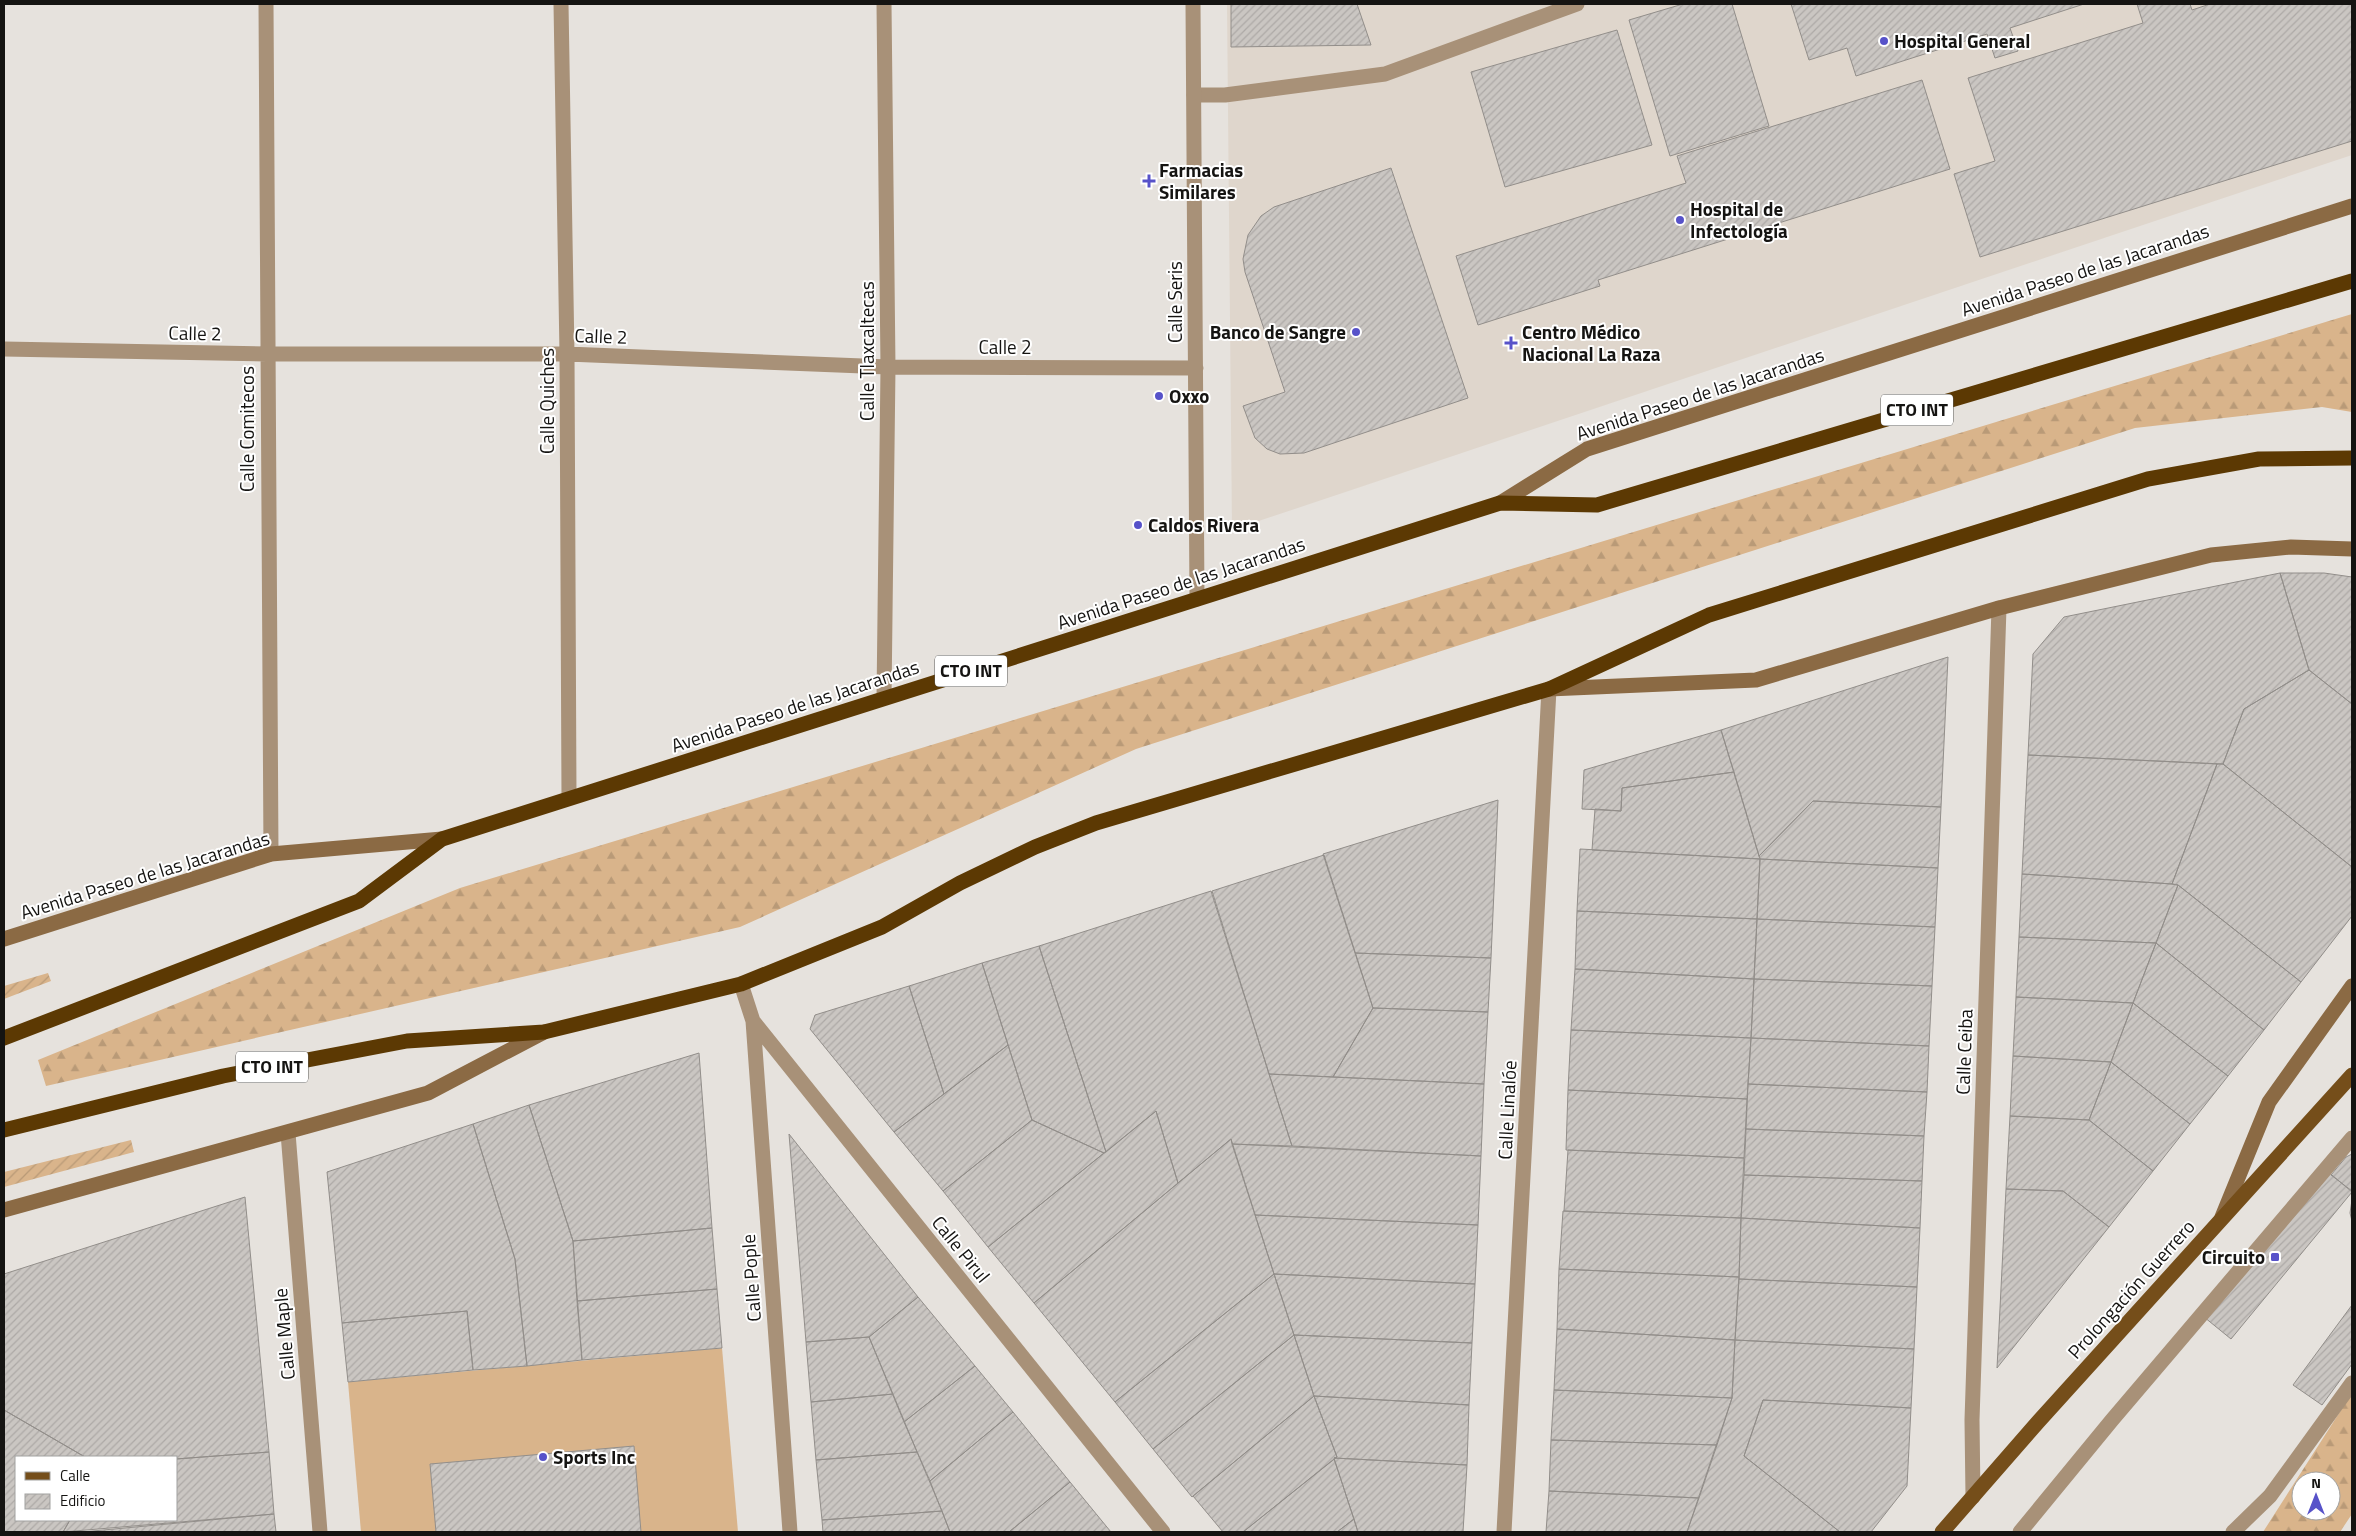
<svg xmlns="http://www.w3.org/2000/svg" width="2356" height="1536" font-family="'Titillium Web',sans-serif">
<defs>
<pattern id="forest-firs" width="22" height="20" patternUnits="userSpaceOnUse" patternTransform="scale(1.25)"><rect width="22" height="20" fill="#d9b48b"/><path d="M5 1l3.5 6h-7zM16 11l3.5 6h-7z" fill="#b99a77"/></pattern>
<pattern id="garden-furrows" width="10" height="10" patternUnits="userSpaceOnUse" patternTransform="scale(1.25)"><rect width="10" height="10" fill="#d9b48b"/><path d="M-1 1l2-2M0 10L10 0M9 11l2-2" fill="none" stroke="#b99a77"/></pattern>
<pattern id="building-hatch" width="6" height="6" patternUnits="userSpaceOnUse" patternTransform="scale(1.25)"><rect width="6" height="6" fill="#cac6c2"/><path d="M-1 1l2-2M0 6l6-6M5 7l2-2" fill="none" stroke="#ada9a6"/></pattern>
</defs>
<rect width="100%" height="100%" fill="#e6e2dd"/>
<path fill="#dfd6cc" d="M1227 4H2352V155L1232 530Z"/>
<path fill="url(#forest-firs)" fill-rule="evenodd" d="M2352 314V412L2322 407 2135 428 1136 749 740 927 46 1086 38 1060 460 888Z
M2352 1393V1514L2340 1532H2263ZM2301 1481H2331V1511H2301Z"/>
<path fill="url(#garden-furrows)" d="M48 973 51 981 4 999V986Z
M131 1140 134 1152 4 1187V1172Z"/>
<path fill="#d9b48b" d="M722 1348 738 1532H361L348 1382Z"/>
<path fill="url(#building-hatch)" stroke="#928e8a" d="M1231 4H1357L1371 45 1231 47Z
M1683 4H1732L1769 126 1670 156 1629 20Z
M1791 4H2084L2010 28 2018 51 1995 58 1987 34 1856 76 1847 48 1809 60Z
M2137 4H2190L2192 10 2210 4H2352V141L1980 257 1954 174 1995 161 1968 78 2143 23Z
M1617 30 1652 145 1505 187 1471 72Z
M1922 80 1950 169 1598 280 1600 286 1478 325 1456 256 1686 183 1677 156Z
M1391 168 1468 398 1304 453 1280 454 1267 449 1255 438 1243 406 1285 392 1245 272 1243 259 1248 235 1261 216 1274 207Z
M2280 573 2309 670 2244 709 2223 764 2028 755 2033 654 2064 617Z
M2280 573H2324L2352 577V704L2309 670Z
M1948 657 1941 807 1813 801 1759 856 1721 730Z
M2309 670 2352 704V867L2223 764 2244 709Z
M1721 730 1734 772 1622 788 1621 811 1582 809 1584 770Z
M2028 755 2217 764 2172 884 2022 874Z
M2217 764H2223L2352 867V916L2301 982 2178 885 2172 884Z
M1734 772 1760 859 1592 850 1595 809 1621 811 1622 788Z
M1498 800 1491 958 1355 953 1323 854Z
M1813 801 1941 807 1938 868 1760 859 1759 856Z
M1580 849 1760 859 1757 919 1577 911Z
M1324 855 1373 1008 1333 1077 1269 1074 1212 891Z
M1760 859 1938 868 1935 927 1757 919Z
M2022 874 2172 884 2178 885 2156 943 2019 937Z
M2178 885 2301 982 2264 1030 2156 943Z
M1211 891 1292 1146 1232 1144 1231 1139 1178 1183 1156 1111 1106 1152 1039 946Z
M1577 911 1757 919 1754 979 1575 969Z
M1757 919 1935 927 1932 986 1754 979Z
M2019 937 2156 943 2133 1003 2016 997Z
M2156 943 2264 1030 2228 1076 2133 1003Z
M1039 946 1106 1152 1104 1153 1032 1120 982 963Z
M1355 953 1491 958 1488 1012 1373 1008Z
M982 963 1008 1045 944 1094 909 986Z
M1575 969 1754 979 1751 1038 1571 1030Z
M1754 979 1932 986 1929 1046 1751 1038Z
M909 986 944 1094 894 1132 810 1029 815 1015Z
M2016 997 2133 1003 2111 1062 2013 1056Z
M2133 1003 2228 1076 2190 1124 2111 1062Z
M1373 1008 1488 1012 1484 1084 1333 1077Z
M1571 1030 1751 1038 1747 1099 1568 1090Z
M1751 1038 1929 1046 1927 1092 1748 1084Z
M1008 1045 1032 1120 943 1191 894 1132Z
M699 1053 712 1228 573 1241 529 1105Z
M2013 1056 2111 1062 2089 1120 2010 1116Z
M2111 1062 2190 1124 2153 1171 2089 1120Z
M1269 1074 1484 1084 1481 1156 1292 1146Z
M1748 1084 1927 1092 1924 1136 1746 1129Z
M1568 1090 1747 1099 1744 1158 1566 1150Z
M529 1105 573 1241 582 1360 527 1366 515 1259 473 1124Z
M1156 1111 1178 1183 1034 1303 988 1247Z
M2010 1116 2089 1120 2153 1171 2109 1227 2063 1191 2006 1189Z
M1032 1120 1104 1153 988 1247 943 1191Z
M473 1124 515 1259 527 1366 473 1370 467 1311 342 1323 327 1172Z
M1746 1129 1924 1136 1922 1181 1744 1175Z
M789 1134 918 1297 869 1337 806 1342Z
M1231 1139 1274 1274 1115 1402 1034 1303Z
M1232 1144 1481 1156 1478 1225 1255 1215Z
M1568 1150 1744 1158 1741 1218 1564 1211Z
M2352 1154V1191L2331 1175 2346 1157Z
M2326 1170 2352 1192 2231 1339 2204 1317Z
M1744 1175 1922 1181 1920 1228 1741 1218Z
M2006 1189 2063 1191 2109 1227 1997 1368Z
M245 1197 269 1452 176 1459V1457H85L4 1410V1274Z
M2352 1200V1221L2350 1213Z
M1563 1211 1741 1218 1739 1277 1559 1269Z
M1255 1215 1478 1225 1475 1284 1274 1274Z
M1741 1218 1920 1228 1917 1287 1739 1279Z
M712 1228 717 1289 577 1301 573 1241Z
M1559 1269 1739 1277 1735 1340 1557 1329Z
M1274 1274 1294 1335 1153 1449 1115 1402Z
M1274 1274 1475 1284 1472 1343 1294 1335Z
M1739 1279 1917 1287 1914 1349 1735 1340Z
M717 1289 722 1348 582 1360 577 1301Z
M918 1297 975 1366 904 1422 869 1337Z
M2352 1305V1364L2322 1405 2293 1385Z
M467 1311 473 1370 348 1382 342 1323Z
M1557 1329 1735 1340 1732 1398 1554 1390Z
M1294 1335 1314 1396 1192 1497 1153 1449Z
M1294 1335 1472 1343 1469 1405 1314 1396Z
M869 1337 893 1394 811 1402 806 1342Z
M1735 1340 1914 1349 1911 1408 1763 1400 1744 1456 1840 1532H1687L1732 1398Z
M975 1366 1013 1412 930 1481 904 1422Z
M1554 1390 1732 1398 1717 1445 1551 1440Z
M893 1394 917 1452 816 1460 811 1402Z
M1314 1396 1469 1405 1467 1465 1334 1458 1337 1457Z
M1314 1396 1337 1457 1243 1532H1223L1193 1496Z
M1763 1400 1911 1408 1907 1486 1871 1532H1840L1744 1456Z
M4 1410 85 1457H16V1520H70L63 1532H4Z
M1013 1412 1070 1482 1009 1532H950L930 1481Z
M1551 1440 1717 1445 1699 1498 1549 1491Z
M634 1446 641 1532H436L430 1464Z
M269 1452 274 1514 63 1532 70 1520H176V1459Z
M917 1452 942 1511 822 1520 816 1460Z
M1334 1458 1467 1465 1463 1532H1358Z
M1334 1459 1354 1519 1337 1532H1243Z
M1070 1482 1111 1532H1009Z
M1549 1491 1699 1498 1687 1532H1546Z
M942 1511 950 1532H823L822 1520Z
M274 1514 276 1532H82Z
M1354 1519 1358 1532H1337Z"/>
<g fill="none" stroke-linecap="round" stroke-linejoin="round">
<path stroke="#a89178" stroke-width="15" d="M1194 95H1225L1385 74 1577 4
M2020 1532 2112 1420 2352 1138
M2233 1532 2270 1496 2352 1383"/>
<path stroke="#a89178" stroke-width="15" d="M266 4 271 854
M561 4 567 354 569 798
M1193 4 1197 599
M4 349 267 354H567L888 367 1196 368
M884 698 888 367 884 4
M741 984 753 1021 1163 1532
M753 1021 790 1532
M288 1133 320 1532
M1973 1497 1972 1420 1999 608
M1504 1532 1549 689"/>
<path stroke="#8b6a44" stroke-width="15" d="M1500 503 1587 449 2352 206
M1549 689 1756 680 1999 608 2211 555 2291 547 2352 549
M4 939 271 854 442 839
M4 1210 428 1093 544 1032
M2222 1217 2269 1102 2352 986"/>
<path stroke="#754e1a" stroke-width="15" d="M1942 1532 2038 1422 2352 1075"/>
<path stroke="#5c3903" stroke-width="15" d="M4 1038 359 901 442 839 1500 503 1597 505 2352 281
M4 1130 223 1076 407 1041 544 1032 741 984 882 927 960 883 1035 847 1096 823 1549 689 1709 615 2148 479 2259 459 2352 458"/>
</g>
<g fill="#5752c9" stroke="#fff" stroke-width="2">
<circle cx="1884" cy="41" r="5"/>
<path d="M1146.5 173.5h5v5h5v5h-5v5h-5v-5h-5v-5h5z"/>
<circle cx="1680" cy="220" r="5"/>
<circle cx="1356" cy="332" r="5"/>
<path d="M1508.5 335.5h5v5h5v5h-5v5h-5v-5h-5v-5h5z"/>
<circle cx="1159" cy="396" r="5"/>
<circle cx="1138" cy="525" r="5"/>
<rect x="2270" y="1252" width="10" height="10" rx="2.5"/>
<circle cx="543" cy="1457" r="5"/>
</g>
<g text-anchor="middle" stroke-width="4" stroke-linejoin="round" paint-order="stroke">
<g fill="#fff" stroke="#5b5a59" stroke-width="1">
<rect x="1881" y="394.5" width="72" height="31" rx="4"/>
<rect x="935" y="655.5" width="72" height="31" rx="4"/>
<rect x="236" y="1051.5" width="72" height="31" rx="4"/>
</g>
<g font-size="18" font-weight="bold" fill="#151412">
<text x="1917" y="416">CTO INT</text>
<text x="971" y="677">CTO INT</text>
<text x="272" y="1073">CTO INT</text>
</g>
<g font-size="19" font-weight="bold" fill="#151412" stroke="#fff" text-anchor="start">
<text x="1894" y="48">Hospital General</text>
<text x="1159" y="177">Farmacias<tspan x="1159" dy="22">Similares</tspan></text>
<text x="1690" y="216">Hospital de<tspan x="1690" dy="22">Infectología</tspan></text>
<text x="1346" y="339" text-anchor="end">Banco de Sangre</text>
<text x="1522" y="339">Centro Médico<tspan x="1522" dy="22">Nacional La Raza</tspan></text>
<text x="1169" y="403">Oxxo</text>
<text x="1148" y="532">Caldos Rivera</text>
<text x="2265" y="1264" text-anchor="end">Circuito</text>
<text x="553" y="1464">Sports Inc</text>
</g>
<g font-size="19" fill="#151412" stroke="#fff">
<text transform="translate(2085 270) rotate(-18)" y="7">Avenida Paseo de las Jacarandas</text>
<text transform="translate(1175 302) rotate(-90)" y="7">Calle Seris</text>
<text transform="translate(195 333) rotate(1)" y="7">Calle 2</text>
<text transform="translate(601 336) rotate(2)" y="7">Calle 2</text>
<text x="1005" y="354">Calle 2</text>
<text transform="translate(867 351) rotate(-90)" y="7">Calle Tlaxcaltecas</text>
<text transform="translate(1700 394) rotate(-18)" y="7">Avenida Paseo de las Jacarandas</text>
<text transform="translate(547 401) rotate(-90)" y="7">Calle Quiches</text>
<text transform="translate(247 429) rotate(-90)" y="7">Calle Comitecos</text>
<text transform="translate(1181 583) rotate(-18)" y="7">Avenida Paseo de las Jacarandas</text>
<text transform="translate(795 706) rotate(-18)" y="7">Avenida Paseo de las Jacarandas</text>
<text transform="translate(145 875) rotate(-17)" y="7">Avenida Paseo de las Jacarandas</text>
<text transform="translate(1964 1052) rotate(-88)" y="7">Calle Ceiba</text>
<text transform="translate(1507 1110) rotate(-87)" y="7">Calle Linalóe</text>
<text transform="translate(961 1249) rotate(51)" y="7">Calle Pirul</text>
<text transform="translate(751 1278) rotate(-94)" y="7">Calle Pople</text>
<text transform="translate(2131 1289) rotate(-48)" y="7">Prolongación Guerrero</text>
<text transform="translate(284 1334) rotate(-95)" y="7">Calle Maple</text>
</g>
</g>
<rect width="2356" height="1536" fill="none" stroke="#151412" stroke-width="10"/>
<rect x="15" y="1456" width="162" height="65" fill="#ffffff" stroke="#a1a1a0"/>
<rect x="25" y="1472" width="25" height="8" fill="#754e1a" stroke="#a1a1a0"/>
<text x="60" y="1481" font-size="15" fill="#151412">Calle</text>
<rect x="25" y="1494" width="25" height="15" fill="url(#building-hatch)" stroke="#a1a1a0"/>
<text x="60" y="1506" font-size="15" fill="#151412">Edificio</text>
<g transform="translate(2316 1496)"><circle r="24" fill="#ffffff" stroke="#a1a1a0"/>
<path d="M0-4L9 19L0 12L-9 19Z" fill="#5752c9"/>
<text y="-8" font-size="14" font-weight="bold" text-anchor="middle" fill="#151412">N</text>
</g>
</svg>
